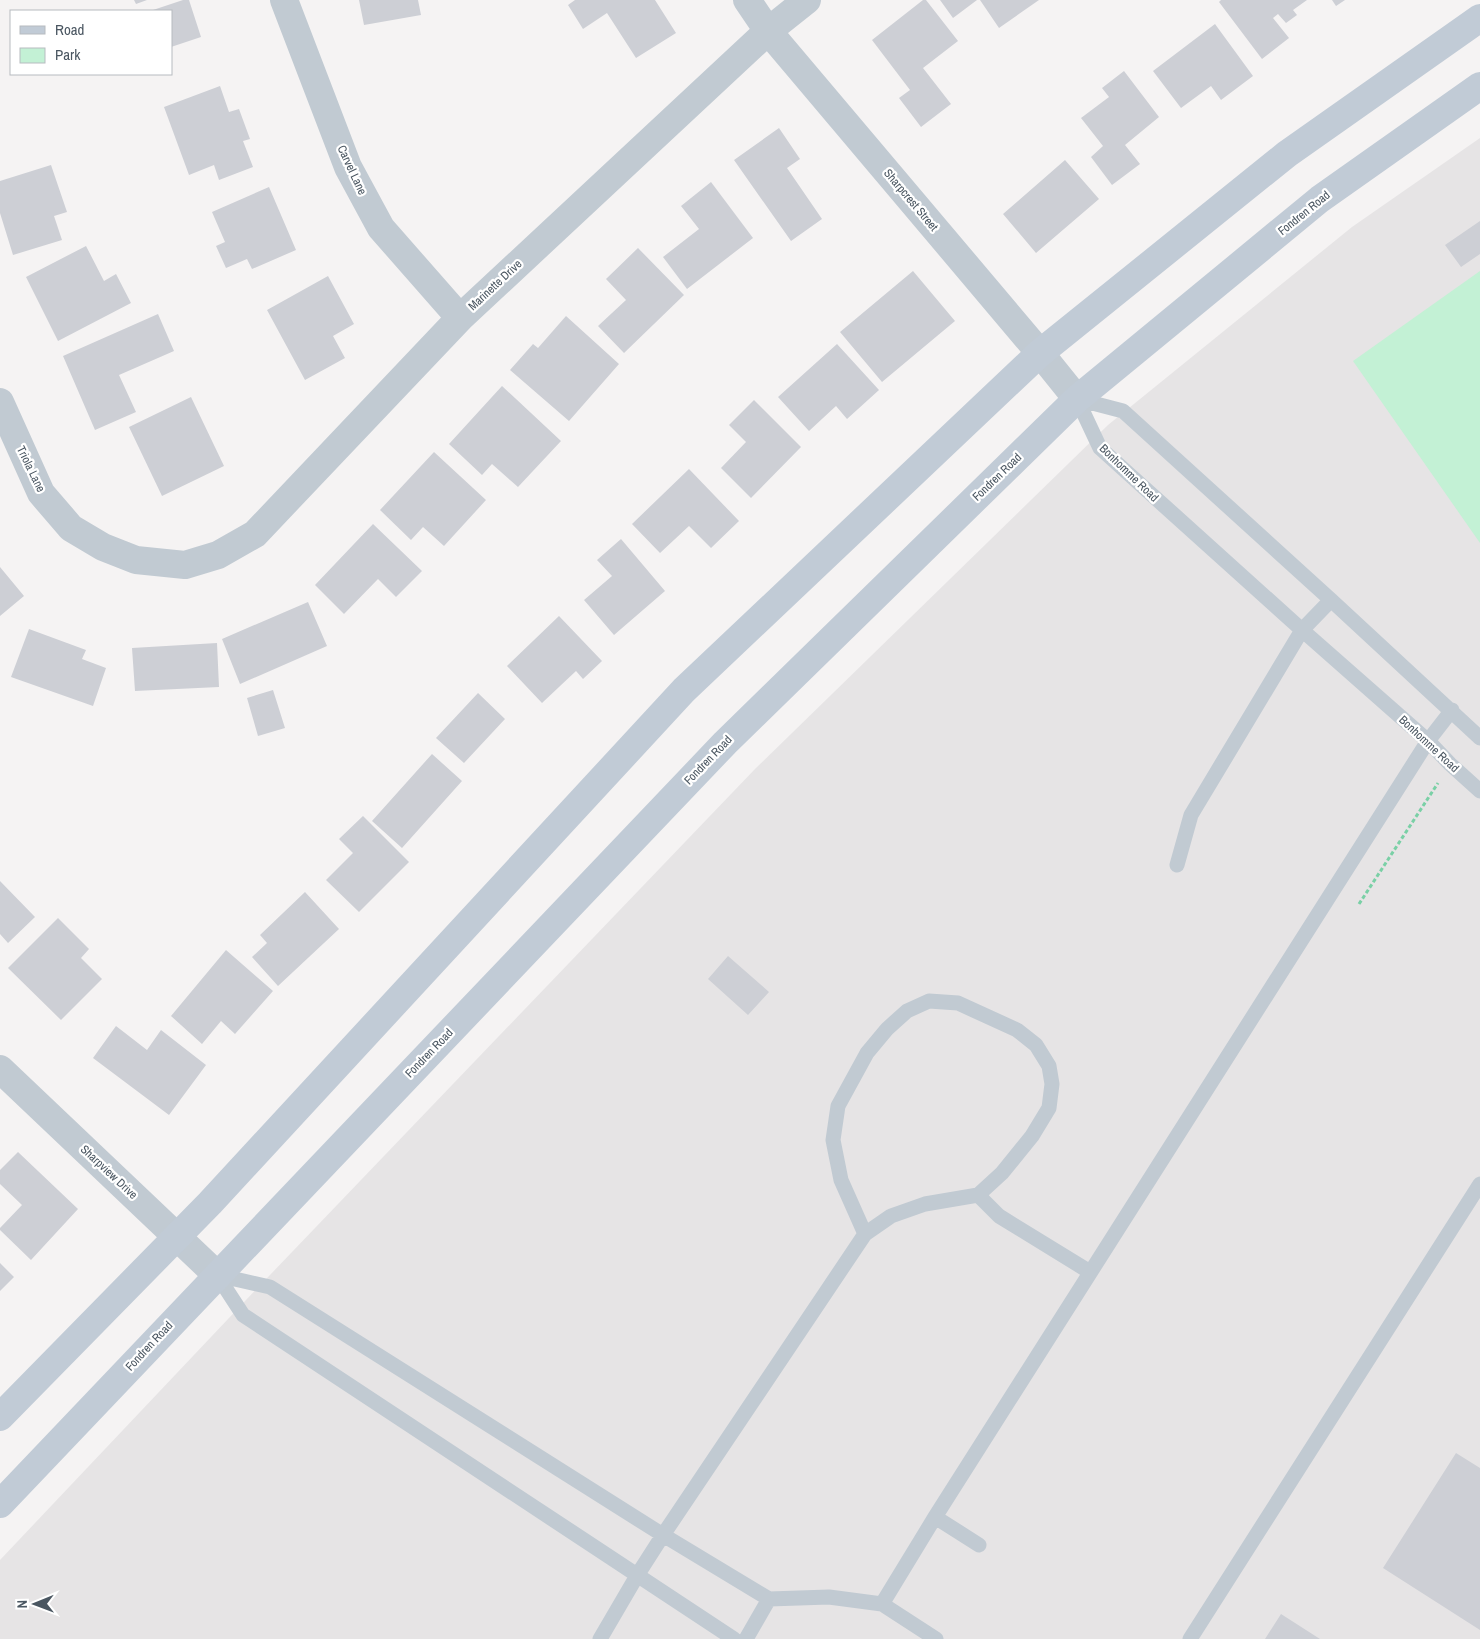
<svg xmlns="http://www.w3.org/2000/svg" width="1480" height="1639" font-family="'Archivo Narrow',sans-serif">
<rect width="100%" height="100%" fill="#f5f3f3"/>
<path fill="#e6e4e5" d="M1480 138V1639H0V1560L246 1300 755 769 1108 425 1352 227Z"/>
<path fill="#c3f1d5" d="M1480 271V543L1353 361Z"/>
<path fill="#cdcfd5" d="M134 0H147L136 4Z
M183 0H189L201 37 171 47V11H150Z
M359 0H418L421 15 364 25Z
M575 0H655L676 33 636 58 607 13 583 29 568 5Z
M923 0H926L958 41 923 68 951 104 921 127 899 98 910 90 872 40Z
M940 0H977L953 18Z
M980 0H1039L999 28Z
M1221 0H1307L1293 10 1297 15 1286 23 1278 14 1273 18 1289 38 1262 59 1219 2Z
M1332 0H1345L1336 6Z
M1215 24 1253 76 1221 100 1211 86 1181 108 1153 71Z
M1124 71 1159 117 1125 145 1140 164 1112 185 1091 157 1103 146 1081 118 1109 97 1102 88Z
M220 86 229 112 239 109 250 139 243 141 253 167 219 180 214 165 189 175 164 107Z
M779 128 800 159 787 168 822 219 791 241 734 160Z
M1065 160 1099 199 1036 253 1003 214Z
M51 165 67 212 54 216 62 240 13 255 0 213V181Z
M711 182 753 238 687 289 663 257 699 229 681 206Z
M269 187 296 250 252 269 247 259 226 268 216 246 225 242 212 212Z
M1480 221V254L1461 267 1445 245Z
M86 246 104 281 116 274 131 303 58 341 26 277Z
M638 248 684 295 624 353 598 326 626 300 606 279Z
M913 271 955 321 882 382 840 332Z
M328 276 354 324 333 336 345 358 305 380 267 310Z
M158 314 174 351 119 375 136 412 95 430 63 356Z
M566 316 619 364 569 421 510 370 533 344 538 348Z
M837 344 879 390 847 419 836 406 809 431 778 397Z
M502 386 561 441 518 487 492 464 482 475 449 444Z
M191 397 224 466 162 496 129 427Z
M754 400 801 447 751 498 721 468 746 442 729 425Z
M434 452 486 500 444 546 423 527 411 540 380 510Z
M689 469 739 521 711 548 689 526 660 553 632 524Z
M373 524 422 571 396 597 378 579 344 614 315 585Z
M621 539 665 591 614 635 584 600 612 576 597 560Z
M0 567 24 596 0 616Z
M308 602 327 646 240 684 222 639Z
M559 616 602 661 583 679 576 671 542 703 507 666Z
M29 629 86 650 82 659 106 668 93 706 11 677Z
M217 643 219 687 135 691 132 648Z
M273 690 285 728 258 736 247 698Z
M478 693 505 719 464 763 436 738Z
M432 754 462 781 402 848 372 821Z
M363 816 409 862 359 912 326 880 353 853 339 839Z
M0 881 35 917 8 943 0 934Z
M305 892 339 929 278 986 252 957 267 943 260 935Z
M58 918 89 949 81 958 102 979 61 1020 8 968Z
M226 950 273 991 235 1034 221 1021 202 1044 171 1016Z
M728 956 769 992 748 1015 708 979Z
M116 1026 147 1050 161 1030 206 1065 169 1115 93 1058Z
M18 1152 78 1209 31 1260 0 1230V1228L22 1205 0 1184V1170Z
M0 1263 14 1277 0 1291Z
M1456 1453 1480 1468V1630L1383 1568Z
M1281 1614 1320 1639H1265Z"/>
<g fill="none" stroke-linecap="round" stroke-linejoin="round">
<path stroke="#7ad0a6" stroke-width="3" stroke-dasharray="4 2.5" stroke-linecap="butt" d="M1359 904 1438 783"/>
<path stroke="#c1cad2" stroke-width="15" d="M1077 399 1100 448 1302 630 1428 741 1450 764 1480 791
M1077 399 1123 411 1331 600 1480 738
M1177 865 1191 815 1302 630 1331 600
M978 1195 999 1216 1090 1272
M217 1275 270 1287 663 1535 769 1599
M217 1275 243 1315 734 1639
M935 1517 979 1545
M882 1604 935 1517 1428 741 1452 710
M600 1639 638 1574 663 1535 865 1234 891 1216 925 1204 978 1195 1002 1173 1032 1136 1049 1108 1052 1084 1049 1066 1036 1045 1017 1030 958 1003 929 1001 907 1011 887 1029 867 1053 838 1106 833 1140 841 1180 865 1234
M746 1639 769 1599 829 1597 882 1604 936 1639
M1190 1639 1480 1184"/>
<path stroke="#c1cad2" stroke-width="28" d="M284 0 348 167 381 228 460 318
M747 0 768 31 1040 353 1077 399
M0 402 41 493 71 528 103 547 136 560 185 565 218 555 255 534 460 318 768 31 807 0"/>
<path stroke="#c1cad2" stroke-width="28" d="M0 1069 217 1275"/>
<path stroke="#c1cbd6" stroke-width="28" d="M0 1417 210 1203 684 690 1040 353 1287 154 1480 18
M0 1504 725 743 1077 399 1320 199 1480 86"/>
</g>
<g text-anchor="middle" stroke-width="4.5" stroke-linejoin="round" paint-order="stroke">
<g font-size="12" fill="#4a5661" stroke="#fff">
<text transform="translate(352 170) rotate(65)" y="4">Carvel Lane</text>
<text transform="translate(911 200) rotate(50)" y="4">Sharpcrest Street</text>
<text transform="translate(1304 213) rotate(-39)" y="4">Fondren Road</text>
<text transform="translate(495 285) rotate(-43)" y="4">Marinette Drive</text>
<text transform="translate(31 469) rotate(64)" y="4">Triola Lane</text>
<text transform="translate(1129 473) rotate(44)" y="4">Bonhomme Road</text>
<text transform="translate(997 477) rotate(-44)" y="4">Fondren Road</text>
<text transform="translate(1429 744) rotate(43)" y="4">Bonhomme Road</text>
<text transform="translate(708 760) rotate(-46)" y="4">Fondren Road</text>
<text transform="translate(429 1053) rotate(-46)" y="4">Fondren Road</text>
<text transform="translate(109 1172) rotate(43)" y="4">Sharpview Drive</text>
<text transform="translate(149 1346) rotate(-47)" y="4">Fondren Road</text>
</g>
</g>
<rect x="10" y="10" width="162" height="65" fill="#ffffff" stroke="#b7bbc0"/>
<rect x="20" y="26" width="25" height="8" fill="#c1cbd6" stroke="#b7bbc0"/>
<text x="55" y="35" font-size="15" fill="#4a5661">Road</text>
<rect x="20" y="48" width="25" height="15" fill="#c3f1d5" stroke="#b7bbc0"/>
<text x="55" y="60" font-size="15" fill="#4a5661">Park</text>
<g transform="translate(35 1604) rotate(269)" stroke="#ffffff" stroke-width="4" paint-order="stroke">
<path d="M0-4L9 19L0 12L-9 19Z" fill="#4a5661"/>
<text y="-8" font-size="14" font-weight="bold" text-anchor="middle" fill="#4a5661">N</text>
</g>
</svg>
